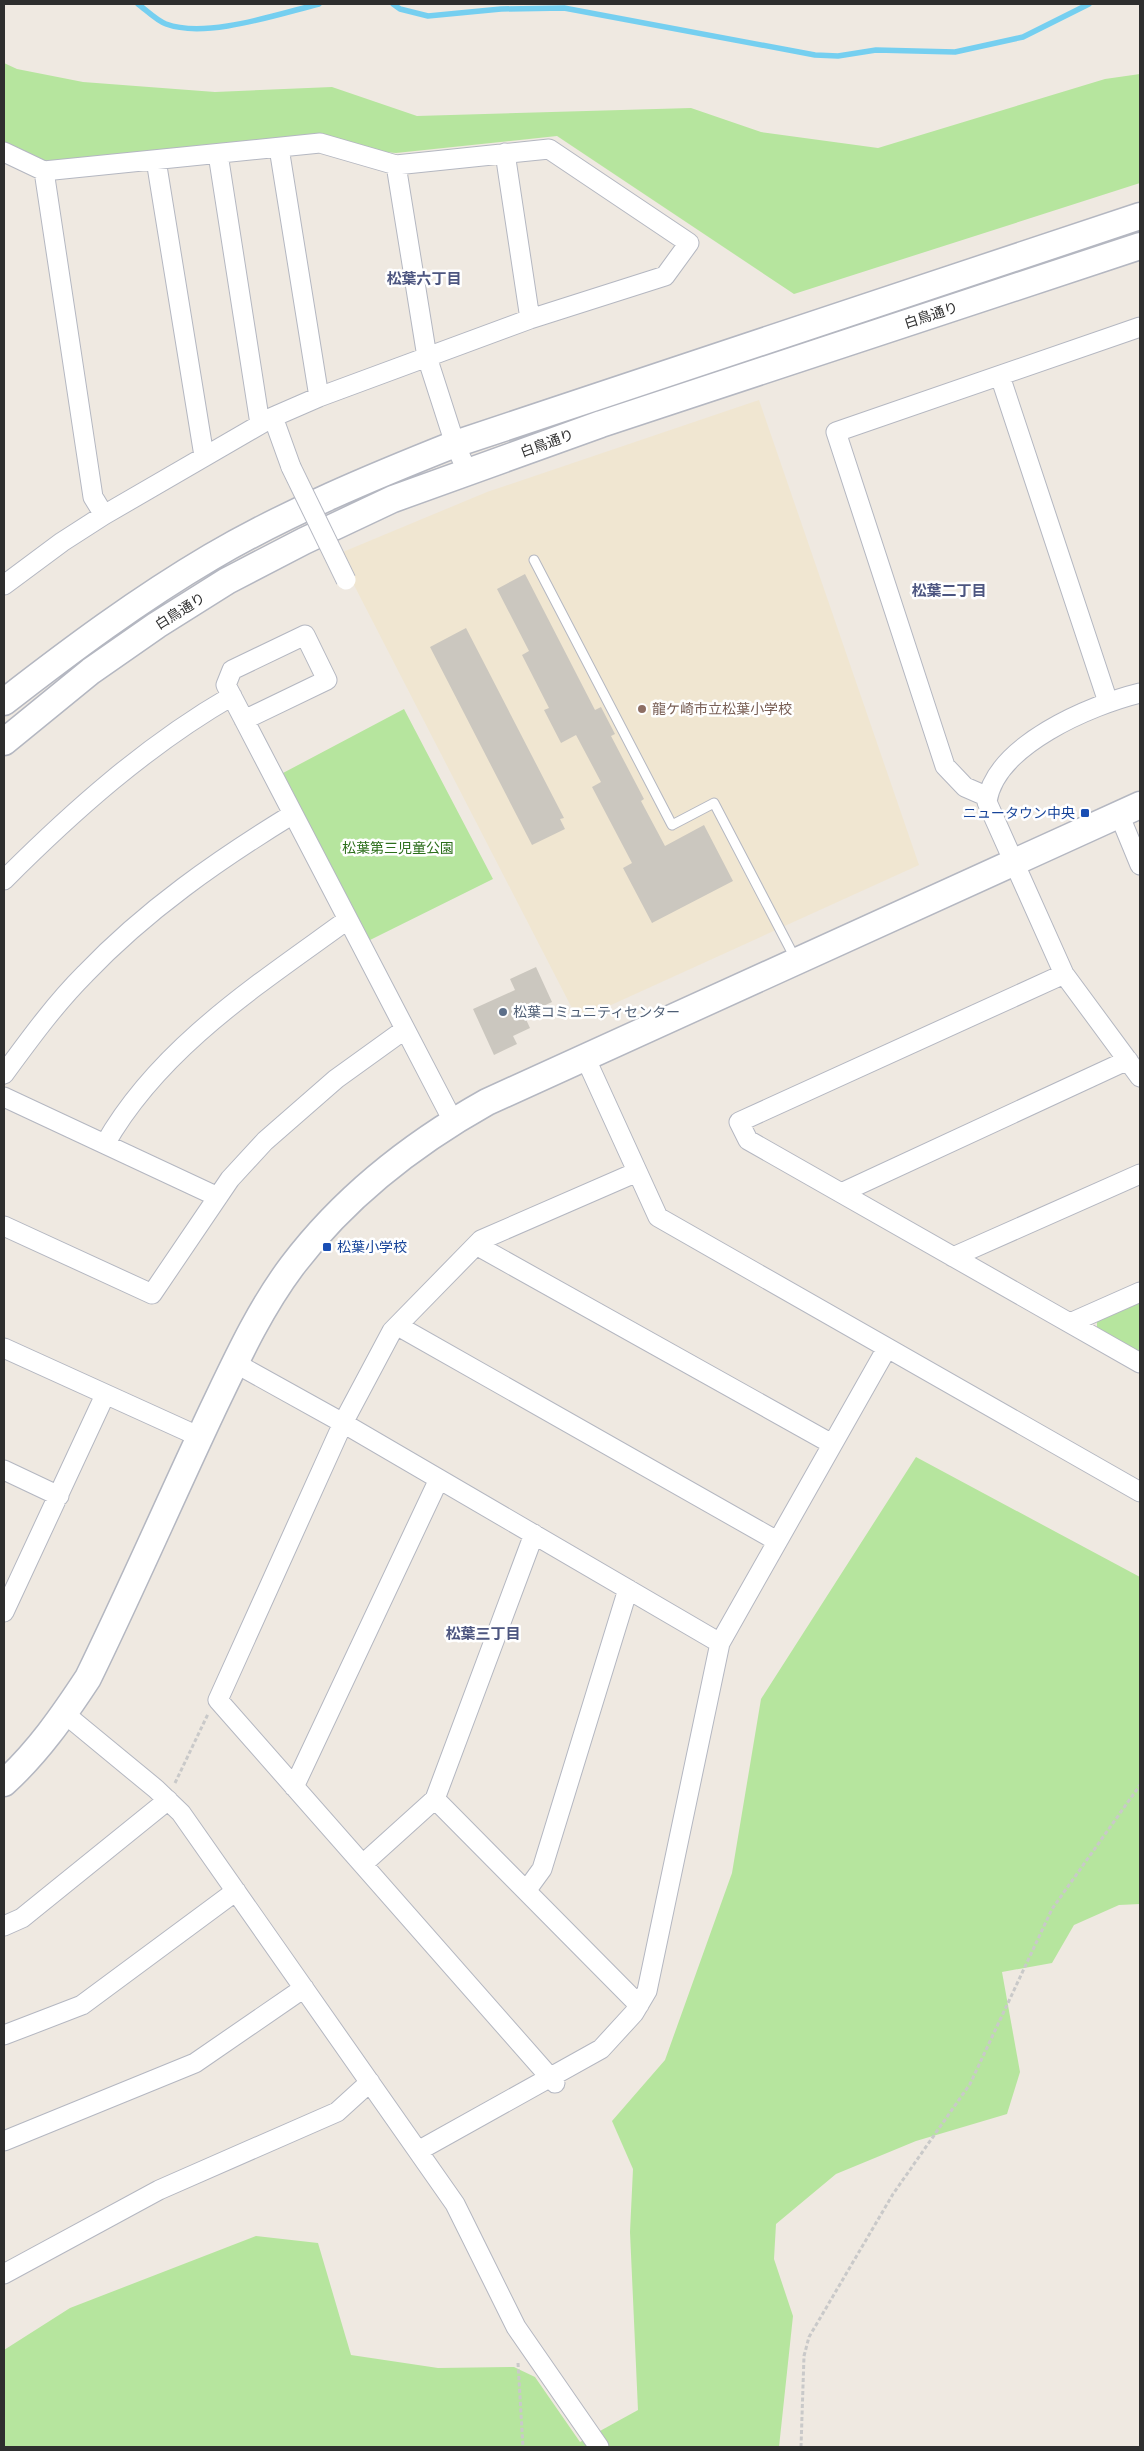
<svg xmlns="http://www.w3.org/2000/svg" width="1144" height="2451" font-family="'Asap Condensed','Noto Sans JP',sans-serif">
<rect width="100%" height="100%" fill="#efe9e1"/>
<path fill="#f0e6d1" d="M759 400 919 865 589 1015 576 1016 338 554 487 492Z"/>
<path fill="#b6e59e" d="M4 63 17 69 83 82 215 92 332 87 417 116 691 108 761 132 878 148 1105 79 1140 74V183L794 294 557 136 396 153 262 140 33 166 4 151Z
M404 709 493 879 366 942 283 773Z
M1140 1302V1354L1097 1329V1318Z
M916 1457 1140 1577V1904L1119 1905 1074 1925 1052 1963 1002 1972 1020 2072 1007 2114 916 2141 836 2174 776 2224 774 2259 793 2316 779 2447H4V2350L70 2308 256 2236 318 2243 351 2355 438 2368 514 2367 535 2377 580 2442 638 2410 630 2232 633 2169 612 2121 665 2060 732 1873 761 1699Z"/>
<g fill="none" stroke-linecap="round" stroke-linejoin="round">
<path stroke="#75cff0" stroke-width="5.5" d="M138 4C146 10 157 21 166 24 206 39 278 14 319 4
M393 4 400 9 428 16 501 9 564 8 815 55 838 56 876 50 955 52 1023 37 1089 4"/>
</g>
<path fill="#cbc7bf" d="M525 574 595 710 601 707 615 734 611 736 644 799 641 801 665 846 704 825 733 881 652 923 623 868 632 863 592 787 601 782 576 735 561 743 544 710 549 708 522 655 529 651 497 589Z
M466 628 564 818 560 819 565 829 532 845 430 647Z
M536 967 552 1002 524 1015 530 1028 513 1036 517 1044 494 1055 473 1009 515 990 510 979Z"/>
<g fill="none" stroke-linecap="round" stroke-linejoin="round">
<defs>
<path id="lane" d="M534 560 672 825 714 803 796 960"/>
<path id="street" d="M279 148 319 397
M4 152 44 171 320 143 396 165 549 149 689 243 665 276 530 319 319 397 273 417 104 515 62 542 4 585
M505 153 530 319
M218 154 260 424
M156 160 204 456
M396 165 427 357 455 444 467 471
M44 171 93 497 104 515
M1000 376 1108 702
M273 417 291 467
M1140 693C1091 705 995 745 987 802L1064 974 1140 1077
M244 720 327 680 305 635 232 670 226 685 453 1121
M988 797 965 787 945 766 836 432 1140 327
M1119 814 1140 865
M4 880C73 811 147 745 232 696
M1064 974 739 1122 748 1140 1140 1363
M585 1057 658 1217 1140 1492
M4 1074C29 1040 55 1004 85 974 146 910 218 860 293 814
M4 1097 218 1197
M105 1144C160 1047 259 984 347 920
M841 1193 1128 1060
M4 1226 152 1294 230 1179 265 1141 336 1079 404 1030
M476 1245 832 1444
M953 1257 1140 1174
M1070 1323 1140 1292
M398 1326 777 1541
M4 1348 200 1437
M235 1363 343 1423 720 1643
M4 1470 59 1496
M4 1612 105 1395
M65 1714 156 1789 181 1813 455 2204 516 2327 599 2447
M294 1787 439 1479
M435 1799 639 2005
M363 1864 435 1799 534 1534
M526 1891 542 1869 628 1589
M4 1926 22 1918 168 1800
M4 2035 82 2005 236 1891
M555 2083 218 1700 343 1423 392 1331 481 1240 637 1172
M4 2141 195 2063 304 1988
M418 2151 601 2049 634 2013 647 1991 720 1643 887 1348
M4 2274 159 2190 337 2112 370 2082"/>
<path id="secondary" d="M4 702C71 650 138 600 211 557 288 512 372 477 455 444L1140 216
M4 742 91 671 157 625 227 581 304 541 393 499 601 424 1140 246
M4 1783C38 1752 63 1716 88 1678 131 1590 170 1500 212 1411 236 1361 259 1310 292 1266 345 1196 412 1144 487 1102L1140 805"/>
</defs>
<use href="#lane" stroke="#b4b7c1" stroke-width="11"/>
<use href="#street" stroke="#b4b7c1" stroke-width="21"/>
<use href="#secondary" stroke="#b4b7c1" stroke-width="29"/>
<path stroke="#c9c9c9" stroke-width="3" stroke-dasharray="4 2.5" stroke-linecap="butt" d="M175 1783 208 1714
M518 2363 523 2447
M801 2447 804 2356 809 2337 893 2194 970 2084 1052 1909 1140 1785"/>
<use href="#lane" stroke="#fff" stroke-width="9"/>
<use href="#street" stroke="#fff" stroke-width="19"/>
<use href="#secondary" stroke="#fff" stroke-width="26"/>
<defs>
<path id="street-bridge" d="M291 467 346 580"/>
</defs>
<use href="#street-bridge" stroke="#b4b7c1" stroke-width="21" stroke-linecap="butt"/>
<use href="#street-bridge" stroke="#fff" stroke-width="19"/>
</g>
<circle fill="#8d6e63" stroke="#fff" stroke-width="2" cx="642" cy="709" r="5"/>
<g fill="#1a4fb4" stroke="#fff" stroke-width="2">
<rect x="1080" y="808" width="10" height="10" rx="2.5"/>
<rect x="322" y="1242" width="10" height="10" rx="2.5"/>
</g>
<circle fill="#5c6f8a" stroke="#fff" stroke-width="2" cx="503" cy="1012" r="5"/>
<g text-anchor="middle" stroke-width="5" stroke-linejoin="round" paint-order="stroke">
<g font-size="14" fill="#2e2e2e" stroke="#fff">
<text transform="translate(931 315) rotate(-18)" y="5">白鳥通り</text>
<text transform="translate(547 443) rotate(-20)" y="5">白鳥通り</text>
<text transform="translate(180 611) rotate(-32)" y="5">白鳥通り</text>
</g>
<g font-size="14" fill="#785e54" stroke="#fff" text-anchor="start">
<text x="652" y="714">龍ケ崎市立松葉小学校</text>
</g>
<g font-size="14" fill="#164399" stroke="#fff" text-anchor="end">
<text x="1075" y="818">ニュータウン中央</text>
<text x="337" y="1252" text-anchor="start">松葉小学校</text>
</g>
<g font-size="14" fill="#2c6e1b" stroke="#fff">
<text x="398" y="853">松葉第三児童公園</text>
</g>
<g font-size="14" fill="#4e5e75" stroke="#fff" text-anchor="start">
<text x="513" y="1017">松葉コミュニティセンター</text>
</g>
<g font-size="15" font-weight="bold" fill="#4d5680" stroke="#fff">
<text x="424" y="284">松葉六丁目</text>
<text x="949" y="596">松葉二丁目</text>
<text x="483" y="1639">松葉三丁目</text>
</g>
</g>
<rect width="1144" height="2451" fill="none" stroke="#2e2e2e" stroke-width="10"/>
</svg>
